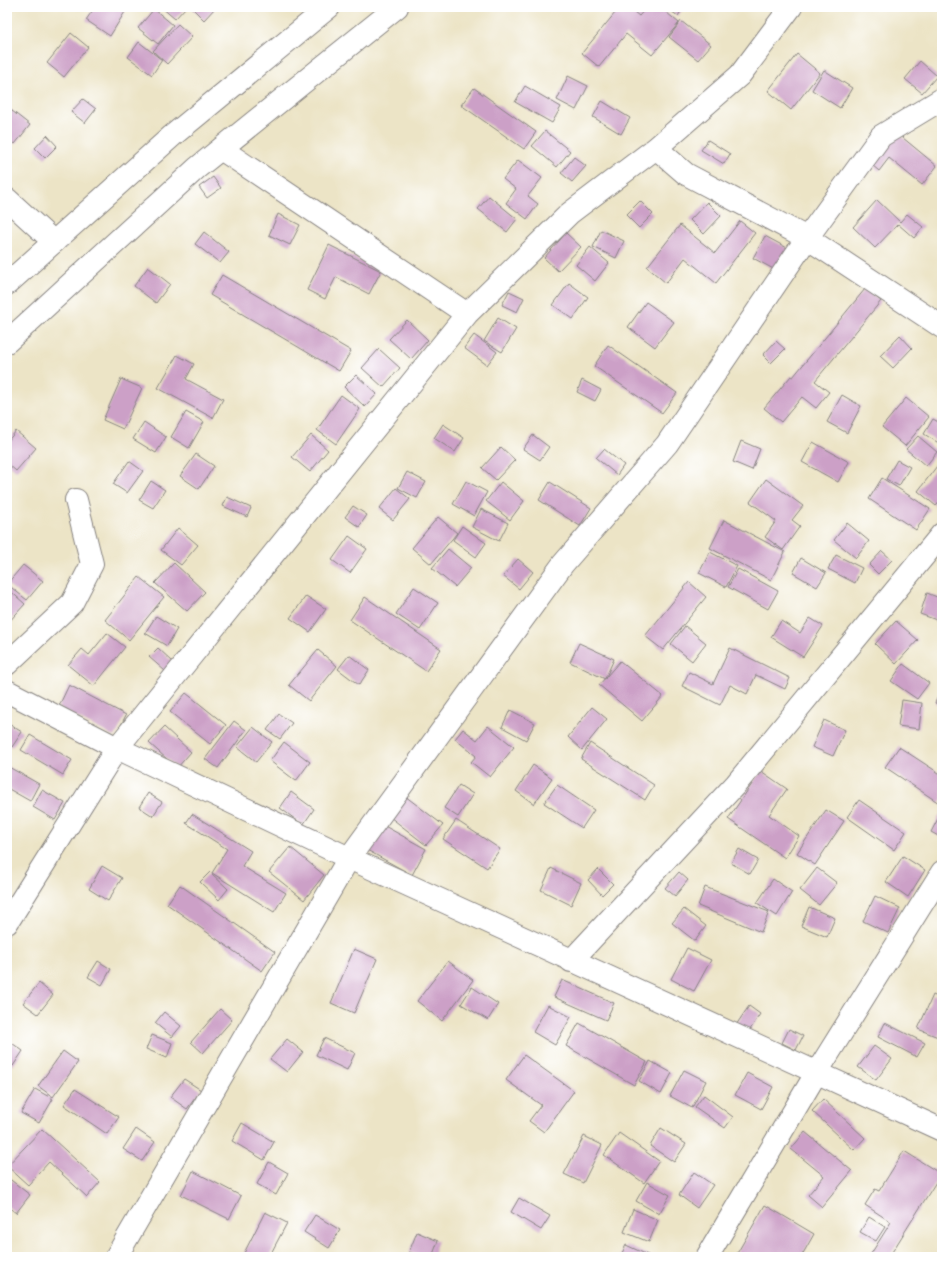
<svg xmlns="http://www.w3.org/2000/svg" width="949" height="1264" font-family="'Architects Daughter',sans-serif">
<rect width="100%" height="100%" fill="#fff"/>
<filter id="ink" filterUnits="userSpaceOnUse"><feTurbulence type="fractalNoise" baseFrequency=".025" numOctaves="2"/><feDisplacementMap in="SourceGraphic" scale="8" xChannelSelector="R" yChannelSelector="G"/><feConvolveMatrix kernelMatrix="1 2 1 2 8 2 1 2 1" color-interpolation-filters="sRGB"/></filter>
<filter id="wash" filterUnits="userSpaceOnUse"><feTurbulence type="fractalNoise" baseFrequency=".012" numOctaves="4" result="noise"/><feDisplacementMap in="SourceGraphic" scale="16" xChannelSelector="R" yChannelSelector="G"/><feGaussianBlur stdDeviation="0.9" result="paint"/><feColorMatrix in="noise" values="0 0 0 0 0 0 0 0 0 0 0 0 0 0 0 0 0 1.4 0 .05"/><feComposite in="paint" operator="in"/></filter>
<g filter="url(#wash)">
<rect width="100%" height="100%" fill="#ece4c6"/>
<g id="blocks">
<path fill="#cca0c7" d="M95 7H128L110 36 86 20Z
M161 7H186L175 19Z
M191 7H216L204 20Z
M620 7H628L639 16 647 7H660L679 23 652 55 626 34 599 67 582 53Z
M665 7H684L678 16Z
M154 9 173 25 158 44 138 28Z
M681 21 711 45 698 60 669 37Z
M178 24 192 37 167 64 153 51Z
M71 33 88 47 64 77 47 63Z
M139 42 162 60 152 75 128 57Z
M797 54 820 73 791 110 768 91Z
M920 61 937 76 922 93 905 79Z
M824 70 852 88 840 108 812 90Z
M568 76 588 86 576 110 557 100Z
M525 86 561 107 552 123 515 102Z
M474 88 536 132 524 149 461 105Z
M83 99 96 109 85 123 71 112Z
M602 101 630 118 621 134 593 117Z
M7 107 30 125 15 144 7 138Z
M891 128 937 166 922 185 889 158 879 171 865 159Z
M545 131 570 151 557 167 532 146Z
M47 135 57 146 45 158 35 148Z
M708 140 730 154 724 164 701 150Z
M574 157 586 166 572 182 561 173Z
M518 160 542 178 528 196 538 204 527 219 506 203 516 189 503 179Z
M213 177 221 188 207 198 199 187Z
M489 196 517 219 507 232 478 209Z
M877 200 900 222 907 214 923 227 914 238 898 224 875 248 853 227Z
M640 201 653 214 639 228 626 215Z
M707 202 721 216 704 234 690 220Z
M278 214 300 225 290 245 269 235Z
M740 221 755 233 716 283 685 258 666 283 647 267 680 225 715 253Z
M601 230 624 241 616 258 593 247Z
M204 232 229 252 220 263 195 244Z
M566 233 581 247 558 271 544 258Z
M765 236 791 250 779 272 753 258Z
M329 245 381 271 369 294 336 277 325 299 307 290Z
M590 247 609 263 595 281 576 265Z
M148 267 170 284 156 303 134 286Z
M222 275 351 351 339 371 210 295Z
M569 283 588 297 573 319 553 305Z
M865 289 881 301 815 381 829 392 816 408 802 397 781 422 764 408 791 376 793 377Z
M509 291 524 298 517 312 502 305Z
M646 302 674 322 655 347 628 327Z
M498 318 516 329 502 352 484 341Z
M407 320 428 340 411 359 389 339Z
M474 335 497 352 487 365 464 348Z
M900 335 912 348 893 368 880 356Z
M776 341 785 349 771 363 763 355Z
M608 345 677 393 662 413 594 366Z
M379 349 400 368 383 387 362 368Z
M177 355 194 364 186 379 223 399 213 418 158 388Z
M356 375 377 394 365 407 344 387Z
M121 379 142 388 123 429 103 420Z
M582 380 601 390 595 401 577 392Z
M341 395 360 409 336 444 317 430Z
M842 395 861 406 847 433 827 422Z
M906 398 929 417 905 446 882 427Z
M186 412 204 422 189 448 171 437Z
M933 419 942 424V445L924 434Z
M144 422 166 437 156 453 133 439Z
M443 424 464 438 455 452 434 438Z
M16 431 36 448 16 471 7 463V442Z
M311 435 328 450 310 472 292 457Z
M533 435 549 447 540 460 523 449Z
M918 436 937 452 926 466 906 449Z
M741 441 760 449 752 470 733 462Z
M813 442 849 462 838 482 802 462Z
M501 447 515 460 496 480 482 468Z
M604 449 624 465 617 475 596 458Z
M196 454 214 466 199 489 180 476Z
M897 460 910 467 899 486 886 479Z
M129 461 143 471 127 493 113 484Z
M937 466 942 470V499L936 506 918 491Z
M407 472 426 482 417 498 398 488Z
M882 478 930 509 916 530 869 499Z
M766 479 803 506 792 520 800 526 783 550 765 537 776 521 750 502Z
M151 481 165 490 153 508 139 500Z
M466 481 487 492 474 516 453 504Z
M501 482 524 501 510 520 486 501Z
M550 482 591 508 580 526 539 500Z
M396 488 410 499 393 520 379 509Z
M227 497 251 508 247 517 223 506Z
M353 506 367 515 359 527 345 517Z
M481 509 508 523 499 541 472 527Z
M438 517 457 533 431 564 412 548Z
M724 520 785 552 771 580 710 548Z
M847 523 869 541 856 558 834 540Z
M462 526 486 543 476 557 453 540Z
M178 528 198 545 181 565 161 550Z
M349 536 367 549 350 573 332 560Z
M448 549 471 568 455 587 432 568Z
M882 551 892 560 878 574 869 565Z
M710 552 737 566 726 587 699 573Z
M836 555 862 568 855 583 828 569Z
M801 558 826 573 817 587 793 573Z
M518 559 533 572 519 589 503 576Z
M174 563 205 592 187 611 155 583Z
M23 565 43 581 27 600 7 584Z
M738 569 778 591 768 609 728 587Z
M139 577 164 597 129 640 105 620Z
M689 582 706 597 663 650 645 636Z
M414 587 438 603 420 630 396 614Z
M7 588 25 604 7 624Z
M927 593 942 599V622L920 614Z
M306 596 326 609 310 632 290 618Z
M365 597 441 649 426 671 350 620Z
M156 616 177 629 167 646 145 633Z
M810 618 823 626 803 657 771 637 781 621 800 633Z
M896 621 918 640 896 664 875 644Z
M685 626 706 643 692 661 671 644Z
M107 633 125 647 94 686 68 665 82 649 89 655Z
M579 643 614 659 605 679 570 662Z
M158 648 173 662 165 671 149 657Z
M730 648 790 678 785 689 756 675 747 694 730 685 720 705 682 686 689 672 713 684Z
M318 650 337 666 309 701 289 685Z
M349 655 369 670 359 685 338 669Z
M620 661 663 696 642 721 599 685Z
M903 664 929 683 917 699 891 681Z
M69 685 126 715 115 737 58 708Z
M942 688V706L935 703Z
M186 693 226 725 210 744 170 712Z
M902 700 922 703 919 729 898 726Z
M592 707 607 719 582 750 568 737Z
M510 710 535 723 526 740 502 727Z
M279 714 292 723 280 739 267 730Z
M824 720 845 730 833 756 812 747Z
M234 721 246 730 218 768 205 759Z
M7 723 22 732 12 747 7 744Z
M488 726 514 747 490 777 471 762 476 756 455 739 463 729 477 740Z
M164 727 191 752 177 768 149 743Z
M253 727 272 742 256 762 237 747Z
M30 735 72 760 63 775 21 750Z
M284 742 310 762 296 781 270 761Z
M590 743 654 785 645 800 581 759Z
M899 747 942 775V799L939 803 885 767Z
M533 765 552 778 534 804 516 791Z
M7 766 39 784 30 801 7 788Z
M761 771 787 789 769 815 799 836 785 858 728 819Z
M459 785 473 794 458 817 444 808Z
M557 785 594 810 582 828 544 803Z
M42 790 65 803 55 820 33 807Z
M291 792 314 809 303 825 280 808Z
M148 793 162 802 153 816 139 807Z
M405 796 443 825 426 845 390 817Z
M859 800 906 832 894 850 847 817Z
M826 810 844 821 815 865 797 853Z
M942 811V838L931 832Z
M192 814 251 851 242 866 286 893 274 912 212 873 227 849 186 823Z
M456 820 500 849 487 868 443 839Z
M381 824 426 849 412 875 367 850Z
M290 847 324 875 304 900 269 872Z
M739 849 758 860 750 874 731 863Z
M903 856 925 870 908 897 886 882Z
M102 866 122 878 108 901 89 889Z
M551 868 581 883 571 905 541 890Z
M817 868 837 883 819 905 800 890Z
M598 869 613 884 602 895 588 880Z
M210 872 228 889 219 900 200 882Z
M679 872 688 880 675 896 665 888Z
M773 879 792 892 777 916 757 903Z
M180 885 275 952 262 971 167 904Z
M705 887 769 912 761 932 698 906Z
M875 896 900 908 888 933 863 921Z
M809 907 835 918 827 937 801 926Z
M684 909 706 926 695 941 672 923Z
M687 948 711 960 694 991 671 979Z
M354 949 377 959 354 1013 331 1003Z
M98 961 111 969 102 985 88 977Z
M448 961 473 980 442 1021 417 1001Z
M562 980 614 1003 606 1020 554 997Z
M39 983 53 995 38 1014 23 1003Z
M472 987 498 1004 488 1020 461 1004Z
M933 995 942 999V1029L938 1037 918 1029Z
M548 1005 571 1017 555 1045 533 1032Z
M749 1006 760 1014 748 1033 736 1025Z
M220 1009 232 1020 203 1053 191 1042Z
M164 1012 181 1026 172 1037 155 1023Z
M579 1023 647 1062 634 1085 566 1046Z
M885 1023 925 1043 917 1057 878 1037Z
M789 1029 803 1036 796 1050 782 1043Z
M152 1035 172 1043 167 1058 146 1049Z
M324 1038 355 1053 347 1070 316 1055Z
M287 1039 303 1052 287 1072 270 1059Z
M9 1041 23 1051 13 1066 7 1061V1044Z
M874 1046 892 1059 876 1080 858 1067Z
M63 1051 78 1062 53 1097 38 1086Z
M524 1055 574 1091 544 1132 529 1121 541 1105 506 1080Z
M650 1061 672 1073 661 1094 639 1081Z
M684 1070 706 1081 692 1108 670 1096Z
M747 1073 773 1087 761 1109 735 1095Z
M184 1079 201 1090 187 1109 170 1097Z
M35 1089 53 1099 39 1123 21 1113Z
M75 1089 119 1117 107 1134 64 1105Z
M704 1095 733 1117 725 1128 695 1107Z
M823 1099 865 1138 854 1150 812 1111Z
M242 1123 274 1142 264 1160 232 1141Z
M661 1128 686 1144 674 1162 650 1146Z
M42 1129 100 1182 87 1197 49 1162 28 1185 7 1166Z
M136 1129 155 1142 142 1161 123 1149Z
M805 1132 852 1171 822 1207 808 1195 824 1176 791 1149Z
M619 1133 659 1161 644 1183 604 1155Z
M584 1136 602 1145 583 1183 564 1174Z
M904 1151 941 1174 889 1257H869L891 1222 865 1205 875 1189 879 1191Z
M269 1162 288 1173 276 1195 257 1184Z
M193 1171 241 1196 229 1219 181 1195Z
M694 1172 713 1185 697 1208 679 1195Z
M7 1177 30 1195 16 1213 7 1206Z
M647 1182 670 1195 659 1214 636 1201Z
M519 1198 550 1216 541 1230 511 1212Z
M765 1205 814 1234 801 1257H735Z
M633 1209 658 1220 649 1242 624 1232Z
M265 1212 287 1223 269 1257H242Z
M315 1215 340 1230 329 1248 304 1232Z
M869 1217 885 1227 876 1241 860 1232Z
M417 1232 438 1241 432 1257H423L409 1252Z
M626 1245 652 1257H620Z"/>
</g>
</g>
<g filter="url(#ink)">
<use href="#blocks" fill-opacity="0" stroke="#878380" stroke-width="1"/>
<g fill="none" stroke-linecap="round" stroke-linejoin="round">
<defs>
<path id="minor" d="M656 148 686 174 807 238 942 327
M221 149 467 314 570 213 656 148 740 75 791 7
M7 199 54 242
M7 664 72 603 92 564 76 500
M7 691 117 748 349 858 942 1130
M7 923 117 748 467 314
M571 961 736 784 942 534
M116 1257 349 858 563 564 667 444 807 238 881 136 942 99
M707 1257 817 1072 942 872"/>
<path id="major" d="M7 284 172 136 329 7
M7 342 197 168 397 7"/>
</defs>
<use href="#minor" stroke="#878380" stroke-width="24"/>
<use href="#major" stroke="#878380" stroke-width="24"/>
<use href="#minor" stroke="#fff" stroke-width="22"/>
<use href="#major" stroke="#fff" stroke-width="22"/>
</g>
</g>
<rect width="949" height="1264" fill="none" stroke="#fff" stroke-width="24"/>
</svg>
